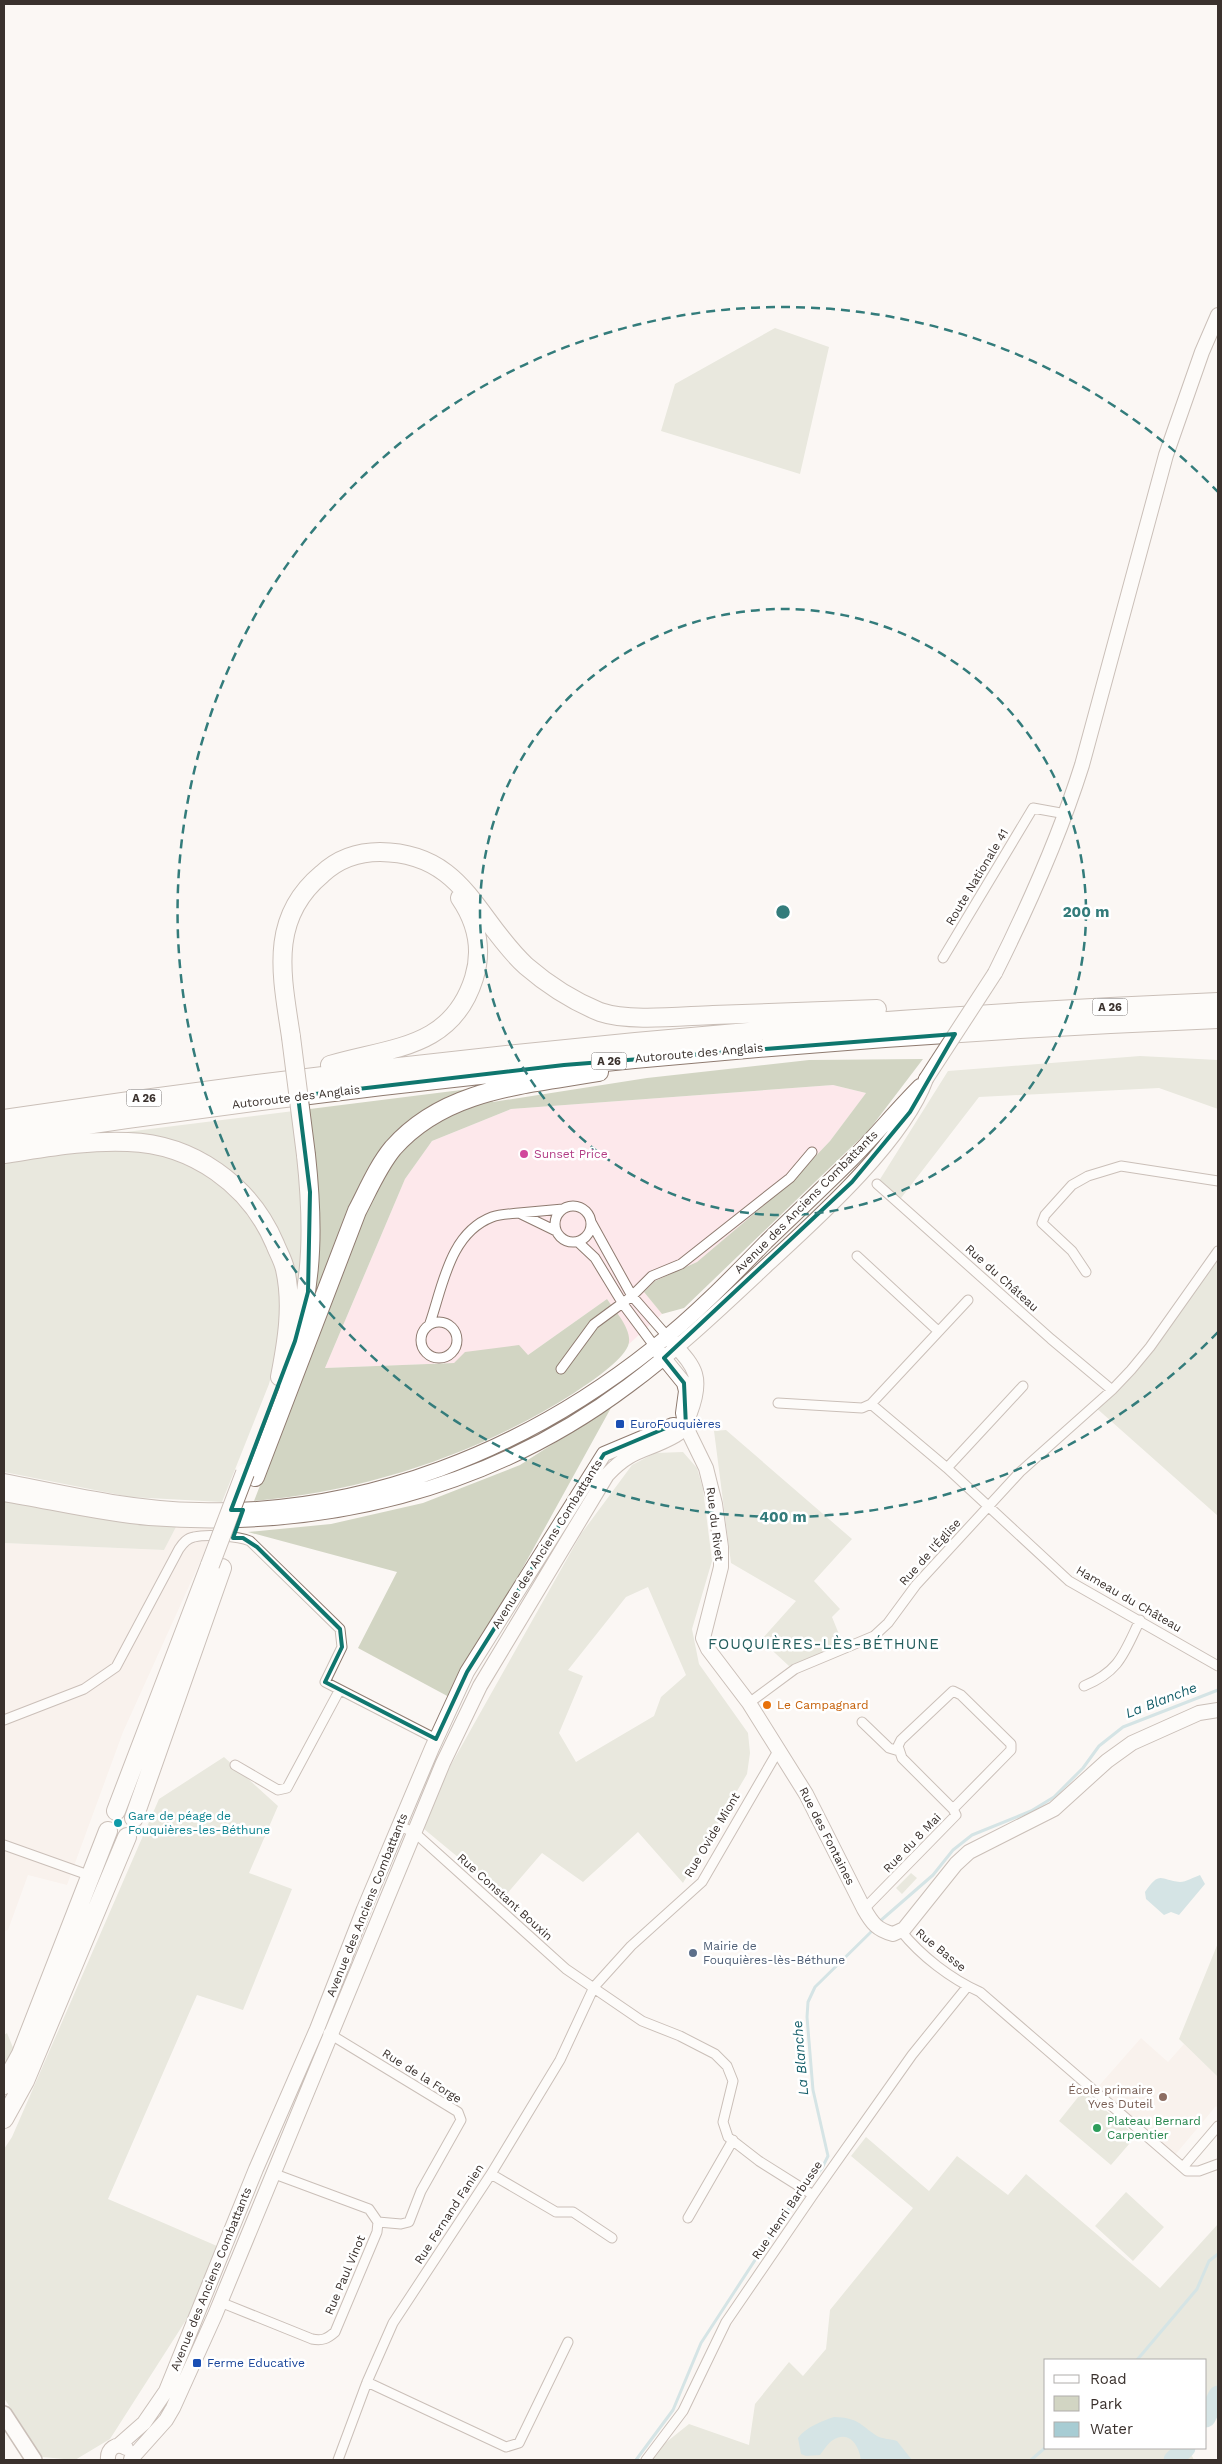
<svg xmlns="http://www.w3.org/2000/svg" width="1222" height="2464" font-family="'Work Sans',sans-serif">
<rect width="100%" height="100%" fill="#fbf7f4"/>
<path fill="#fde8eb" d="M833 1085 866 1093 830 1141 789 1184 697 1262 655 1281 644 1292 662 1314 629 1344 627 1329 607 1299 528 1355 454 1363 325 1368 405 1179 432 1141 511 1109Z"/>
<path fill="#f7eae4" d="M213 1526 204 1553 123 1732 67 1885 28 1875 8 1930 4 1931V1543L164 1550 176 1527Z
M1141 2038 1168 2062 1184 2044 1218 2077V2109L1216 2106 1175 2155 1097 2088Z"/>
<path fill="#d2d5c3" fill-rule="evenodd" d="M775 328 829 347 800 474 661 431 675 384Z
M1140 1056 1218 1060V1109L1159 1088 979 1097 898 1202 877 1184 948 1071Z
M923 1059 869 1130 684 1308 662 1314 644 1292 655 1281 697 1262 789 1184 830 1141 866 1093 833 1085 511 1109 432 1141 405 1179 325 1368 454 1363 465 1352 519 1345 528 1355 607 1299C615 1311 634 1331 628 1346 621 1362 589 1383 574 1393 478 1454 368 1491 254 1501L332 1300 301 1290 280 1342 269 1384 222 1502 130 1497 4 1472V1161L113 1149 126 1132 485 1087 493 1102 647 1078 809 1060Z
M1218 1251V1516L1094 1406 1112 1390Z
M612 1406 451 1698 358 1648 397 1572 248 1532 331 1524 423 1503 520 1465Z
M726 1430 852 1539 814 1581 840 1609 832 1617 843 1644 789 1666 761 1640 796 1601 731 1563 714 1431Z
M683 1452 697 1468 703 1489 712 1561 692 1629 699 1664 748 1733 750 1753 747 1774 683 1883 638 1832 583 1882 542 1853 505 1896 424 1829 443 1779 581 1534 632 1465 655 1453ZM648 1587 686 1675 661 1697 654 1716 576 1762 559 1733 583 1676 568 1670 626 1597Z
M4 1501 80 1515 176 1527 164 1550 4 1543Z
M224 1757 278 1806 249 1873 292 1889 243 2010 197 1995 108 2199 217 2246 188 2317 110 2439 75 2460 42 2457 4 2398V2149L12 2137 159 1799Z
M911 1873 917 1878 902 1894 896 1888Z
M1218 1943V2077L1179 2039Z
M7 2033 14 2050 4 2076V2035Z
M1083 2091 1136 2136 1111 2165 1059 2121Z
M866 2137 929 2191 957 2156 1008 2195 1026 2174 1160 2288 1218 2224V2412L1206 2426V2360H1046V2448H1188L1194 2460H644L689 2424 749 2445 755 2404 789 2362 803 2376 826 2349 830 2310 913 2208 851 2156Z
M1126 2192 1164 2227 1133 2261 1095 2226Z"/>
<path fill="#a7ccd3" d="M1200 1875 1205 1884 1179 1915 1171 1912 1164 1915 1146 1899 1145 1892C1160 1870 1160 1880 1180 1882 1186 1882 1194 1877 1200 1875Z
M834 2417C859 2418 859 2424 877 2436 882 2439 891 2439 897 2441L912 2460H861C859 2445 849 2430 833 2440 828 2443 823 2451 820 2455L806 2456 801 2454 798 2438C806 2427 822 2421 834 2417Z"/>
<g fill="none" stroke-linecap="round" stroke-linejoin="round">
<path stroke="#a7ccd3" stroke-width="3" d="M879 1922 933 1875 953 1850 972 1835 1031 1811 1054 1797 1083 1768 1099 1746 1123 1727 1218 1690
M1137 2360 1197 2289 1209 2261 1218 2254
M636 2460 673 2410 701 2343 787 2211 822 2168 828 2156 813 2090 807 2017 808 2002 815 1987 874 1929
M1031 2460 1046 2447"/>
<path stroke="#a7ccd3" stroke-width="19" d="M1206 2418 1218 2395
M1173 2460 1186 2448"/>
<defs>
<path id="street" d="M943 958 1033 808 1066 814
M877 1184 1051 1339 1112 1390
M555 1224a18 18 0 1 1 36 0a18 18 0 1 1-36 0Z
M591 1222 632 1296 667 1336
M556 1231 519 1213 563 1209
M578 1242 595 1258 623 1304 655 1347
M857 1256 938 1331
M1086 1272 1072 1251 1042 1223 1045 1215 1072 1185 1088 1176 1121 1166 1218 1181
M421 1340a18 18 0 1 1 36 0a18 18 0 1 1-36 0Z
M430 1323C443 1285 450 1233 492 1217 500 1214 510 1214 519 1213
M561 1369 594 1324 632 1296 652 1276 681 1264 790 1178 812 1152
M778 1403 862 1408 871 1404 968 1300
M871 1404 947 1468 1069 1581 1218 1666
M947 1468 1023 1386
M1084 1686C1120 1671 1124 1653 1140 1620
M749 1703 795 1669 874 1636 888 1623 916 1585 1020 1472 1112 1390 1131 1370 1150 1347 1218 1251
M4 1720 84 1689 116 1667 179 1549C183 1543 187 1538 194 1537 207 1534 238 1536 250 1541L340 1629 342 1647 325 1682 436 1739
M862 1722 889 1748 899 1751
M235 1765 278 1790 287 1788 339 1691
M399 1826 414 1832 566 1969 642 2021 680 2036 715 2054 727 2066 733 2081 723 2122 728 2137 759 2161 813 2195
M4 1845 91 1876
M864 1909 956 1815 953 1809 902 1758 898 1746 901 1740 953 1691 961 1695 1011 1744V1750L953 1809
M901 1931C921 1956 951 1979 980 1992L1187 2171H1199L1218 2164
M328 2033 458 2112 461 2120 421 2191 409 2222 401 2224 378 2222
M1183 2167 1218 2126
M491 2174 556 2212H573L612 2238
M688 2218 733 2140
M220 2302 312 2339C322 2341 327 2339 335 2332L377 2232 378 2222 369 2209 272 2173
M367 2382 506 2447 519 2443 568 2342
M338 2460 367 2382 393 2323 491 2174 560 2060 594 1987 631 1946 702 1882 778 1751
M646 2460 683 2411 726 2322 813 2195 912 2055 967 1987"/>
<path id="secondary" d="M995 973C1029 905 1059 838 1082 765L1166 455 1202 352 1218 315
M658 1351 684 1383 686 1391 683 1413 686 1427 706 1468 715 1504 721 1547V1567L703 1638 708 1649 749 1703 806 1794 864 1909C872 1923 877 1930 893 1934L904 1929 956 1864 969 1852 1054 1809 1107 1761 1132 1743 1199 1713 1218 1710
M4 1481C68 1494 133 1509 199 1510 364 1515 525 1450 653 1348 694 1316 730 1279 766 1242 794 1215 823 1188 851 1160 875 1136 896 1110 920 1086
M4 1494C52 1502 101 1514 149 1518 322 1531 488 1491 628 1386 678 1349 723 1306 768 1264 817 1219 904 1141 926 1079
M119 2445 144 2423 166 2391 256 2169 317 2029 364 1909 432 1748 467 1672 604 1454 673 1425 686 1427
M131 2459 166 2420 173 2408 215 2315 443 1763 480 1686 607 1475C633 1447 647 1452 676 1435 685 1430 687 1422 690 1413 705 1373 693 1366 667 1336
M108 2460C107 2449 116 2442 126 2448"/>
<path id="primary" d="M4 2414 34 2460"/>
<path id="highway" d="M291 1037C282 976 268 919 322 874 338 859 359 852 380 852 464 853 475 919 526 966 548 985 573 1001 600 1012 629 1022 682 1016 713 1015 767 1013 822 1011 877 1009
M330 1065C391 1047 452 1049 474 978 483 949 477 923 460 898
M4 1119C407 1059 811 1019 1218 1002
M4 1137C406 1076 812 1036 1218 1019
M4 1154C45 1148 87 1140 128 1142 193 1144 250 1185 275 1244 278 1252 283 1260 285 1269 293 1305 287 1341 280 1377
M294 1343C314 1280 313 1219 306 1155
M255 1477 357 1211C368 1190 378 1166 393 1148 446 1088 525 1085 599 1072
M116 1811 210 1565
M134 1818 222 1568
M4 2085 21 2054 108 1831
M4 2119 25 2081 127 1837"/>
</defs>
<use href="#street" stroke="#8f7b70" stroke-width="11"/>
<use href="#secondary" stroke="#8f7b70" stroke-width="16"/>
<use href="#primary" stroke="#8f7b70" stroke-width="18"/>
<use href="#highway" stroke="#8f7b70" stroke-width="20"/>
<use href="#street" stroke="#fff" stroke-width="9"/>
<use href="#secondary" stroke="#fff" stroke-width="14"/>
<use href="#primary" stroke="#fff" stroke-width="15"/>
<use href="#highway" stroke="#fff" stroke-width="18"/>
<defs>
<path id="secondary-bridge" d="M926 1079 995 973"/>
<path id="highway-bridge" d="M291 1037 306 1155
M210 1565 245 1473"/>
</defs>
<use href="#secondary-bridge" stroke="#8f7b70" stroke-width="16" stroke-linecap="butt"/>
<use href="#highway-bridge" stroke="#8f7b70" stroke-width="20" stroke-linecap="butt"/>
<use href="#secondary-bridge" stroke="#fff" stroke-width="14"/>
<use href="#highway-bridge" stroke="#fff" stroke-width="18"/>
</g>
<path d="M0 0H1222V2464H0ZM955 1034 910 1112 852 1182 664 1358 684 1383 686 1427 673 1425 604 1454 467 1672 436 1739 325 1682 342 1647 340 1629 257 1547 243 1538H233L243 1510H231L295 1341 308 1292 310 1192 298 1096 564 1065Z" fill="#fbf7f4" fill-opacity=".55" fill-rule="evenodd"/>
<path fill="none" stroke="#0f766e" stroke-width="4" stroke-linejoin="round" d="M955 1034 910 1112 852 1182 664 1358 684 1383 686 1427 673 1425 604 1454 467 1672 436 1739 325 1682 342 1647 340 1629 257 1547 243 1538H233L243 1510H231L295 1341 308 1292 310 1192 298 1096 564 1065Z"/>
<g fill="none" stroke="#337c7b" stroke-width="2.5" stroke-dasharray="9 6">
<circle cx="783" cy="912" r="303"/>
<path d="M1218 1332A605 605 0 1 1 1218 492"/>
</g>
<circle fill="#d1479c" stroke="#fff" stroke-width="2" cx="524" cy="1154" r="5"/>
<g fill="#1a4fb4" stroke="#fff" stroke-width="2">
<rect x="615" y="1419" width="10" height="10" rx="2.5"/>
<rect x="192" y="2358" width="10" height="10" rx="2.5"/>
</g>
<circle fill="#e8710a" stroke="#fff" stroke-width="2" cx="767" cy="1705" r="5"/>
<circle fill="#0f9aa8" stroke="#fff" stroke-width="2" cx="118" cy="1823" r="5"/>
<circle fill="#5c6f8a" stroke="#fff" stroke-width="2" cx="693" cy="1953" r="5"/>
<circle fill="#8d6e63" stroke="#fff" stroke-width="2" cx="1163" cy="2097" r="5"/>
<circle fill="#2e9e5b" stroke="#fff" stroke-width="2" cx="1097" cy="2128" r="5"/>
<g text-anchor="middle" stroke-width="5" stroke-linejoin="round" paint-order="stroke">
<g fill="#fff" stroke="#756f6c" stroke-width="1">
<rect x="1092.5" y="998.5" width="35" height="17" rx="4"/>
<rect x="591.5" y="1052.5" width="35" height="17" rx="4"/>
<rect x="126.5" y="1089.5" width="35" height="17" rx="4"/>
</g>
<g font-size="11" font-weight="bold" fill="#3a312d">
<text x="1110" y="1011">A 26</text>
<text x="609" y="1065">A 26</text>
<text x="144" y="1102">A 26</text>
</g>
<g font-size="12" fill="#3a312d" stroke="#fff">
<text transform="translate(977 877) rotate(-59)" y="4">Route Nationale 41</text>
<text transform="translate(699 1053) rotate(-5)" y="4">Autoroute des Anglais</text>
<text transform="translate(296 1097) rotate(-7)" y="4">Autoroute des Anglais</text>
<text transform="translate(806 1202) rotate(-45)" y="4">Avenue des Anciens Combattants</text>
<text transform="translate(1002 1278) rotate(42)" y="4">Rue du Château</text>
<text transform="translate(715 1524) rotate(83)" y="4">Rue du Rivet</text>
<text transform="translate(547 1544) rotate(-58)" y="4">Avenue des Anciens Combattants</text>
<text transform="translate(930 1552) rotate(-48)" y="4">Rue de l'Église</text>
<text transform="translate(1129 1599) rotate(30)" y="4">Hameau du Château</text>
<text transform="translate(712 1835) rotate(-59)" y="4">Rue Ovide Miont</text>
<text transform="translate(827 1836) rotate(63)" y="4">Rue des Fontaines</text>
<text transform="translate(912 1843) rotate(-46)" y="4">Rue du 8 Mai</text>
<text transform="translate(505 1897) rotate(42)" y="4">Rue Constant Bouxin</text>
<text transform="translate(367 1905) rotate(-68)" y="4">Avenue des Anciens Combattants</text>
<text transform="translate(941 1950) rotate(39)" y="4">Rue Basse</text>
<text transform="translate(422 2076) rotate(32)" y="4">Rue de la Forge</text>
<text transform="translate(787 2210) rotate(-56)" y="4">Rue Henri Barbusse</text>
<text transform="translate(449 2214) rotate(-57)" y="4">Rue Fernand Fanien</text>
<text transform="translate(345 2275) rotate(-67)" y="4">Rue Paul Vinot</text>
<text transform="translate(211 2279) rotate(-68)" y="4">Avenue des Anciens Combattants</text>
</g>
<g font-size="12" fill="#b23c85" stroke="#fff" text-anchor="start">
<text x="534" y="1158">Sunset Price</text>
</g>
<g font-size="12" fill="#164399" stroke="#fff" text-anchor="start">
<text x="630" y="1428">EuroFouquières</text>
<text x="207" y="2367">Ferme Educative</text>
</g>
<g font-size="12" fill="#c56008" stroke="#fff" text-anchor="start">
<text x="777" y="1709">Le Campagnard</text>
</g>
<g font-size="12" fill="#0d838f" stroke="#fff" text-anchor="start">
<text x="128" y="1820">Gare de péage de<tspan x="128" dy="14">Fouquières-les-Béthune</tspan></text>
</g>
<g font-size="12" fill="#4e5e75" stroke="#fff" text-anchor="start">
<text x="703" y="1950">Mairie de<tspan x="703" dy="14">Fouquières-lès-Béthune</tspan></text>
</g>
<g font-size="12" fill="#785e54" stroke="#fff" text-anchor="end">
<text x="1153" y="2094">École primaire<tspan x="1153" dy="14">Yves Duteil</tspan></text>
</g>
<g font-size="12" fill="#27864d" stroke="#fff" text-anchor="start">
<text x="1107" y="2125">Plateau Bernard<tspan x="1107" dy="14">Carpentier</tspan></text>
</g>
<g font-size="14" font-style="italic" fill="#165f6a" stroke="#fff">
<text transform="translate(1161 1700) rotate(-21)" y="5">La Blanche</text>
<text transform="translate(800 2058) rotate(-95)" y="5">La Blanche</text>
</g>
<g font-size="15" letter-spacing="1" fill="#245e5d" stroke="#fff">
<text x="824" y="1649">FOUQUIÈRES-LÈS-BÉTHUNE</text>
</g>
</g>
<circle cx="783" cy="912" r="8" fill="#337c7b" stroke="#fff" stroke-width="2.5"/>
<g font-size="15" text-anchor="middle" font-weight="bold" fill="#337c7b" stroke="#fff" stroke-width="5" stroke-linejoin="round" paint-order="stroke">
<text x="1086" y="917">200 m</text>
<text x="783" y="1522">400 m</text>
</g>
<rect width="1222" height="2464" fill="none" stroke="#3a312d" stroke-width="10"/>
<rect x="1044" y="2359" width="162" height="90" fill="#ffffff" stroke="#b0adab"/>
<rect x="1054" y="2375" width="25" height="8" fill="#ffffff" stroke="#b0adab"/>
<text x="1090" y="2384" font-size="15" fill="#3a312d">Road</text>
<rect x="1054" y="2396" width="25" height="15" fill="#d2d5c3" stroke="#b0adab"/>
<text x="1090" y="2409" font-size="15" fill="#3a312d">Park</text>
<rect x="1054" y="2422" width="25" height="15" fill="#a7ccd3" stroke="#b0adab"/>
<text x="1090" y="2434" font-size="15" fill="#3a312d">Water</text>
</svg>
